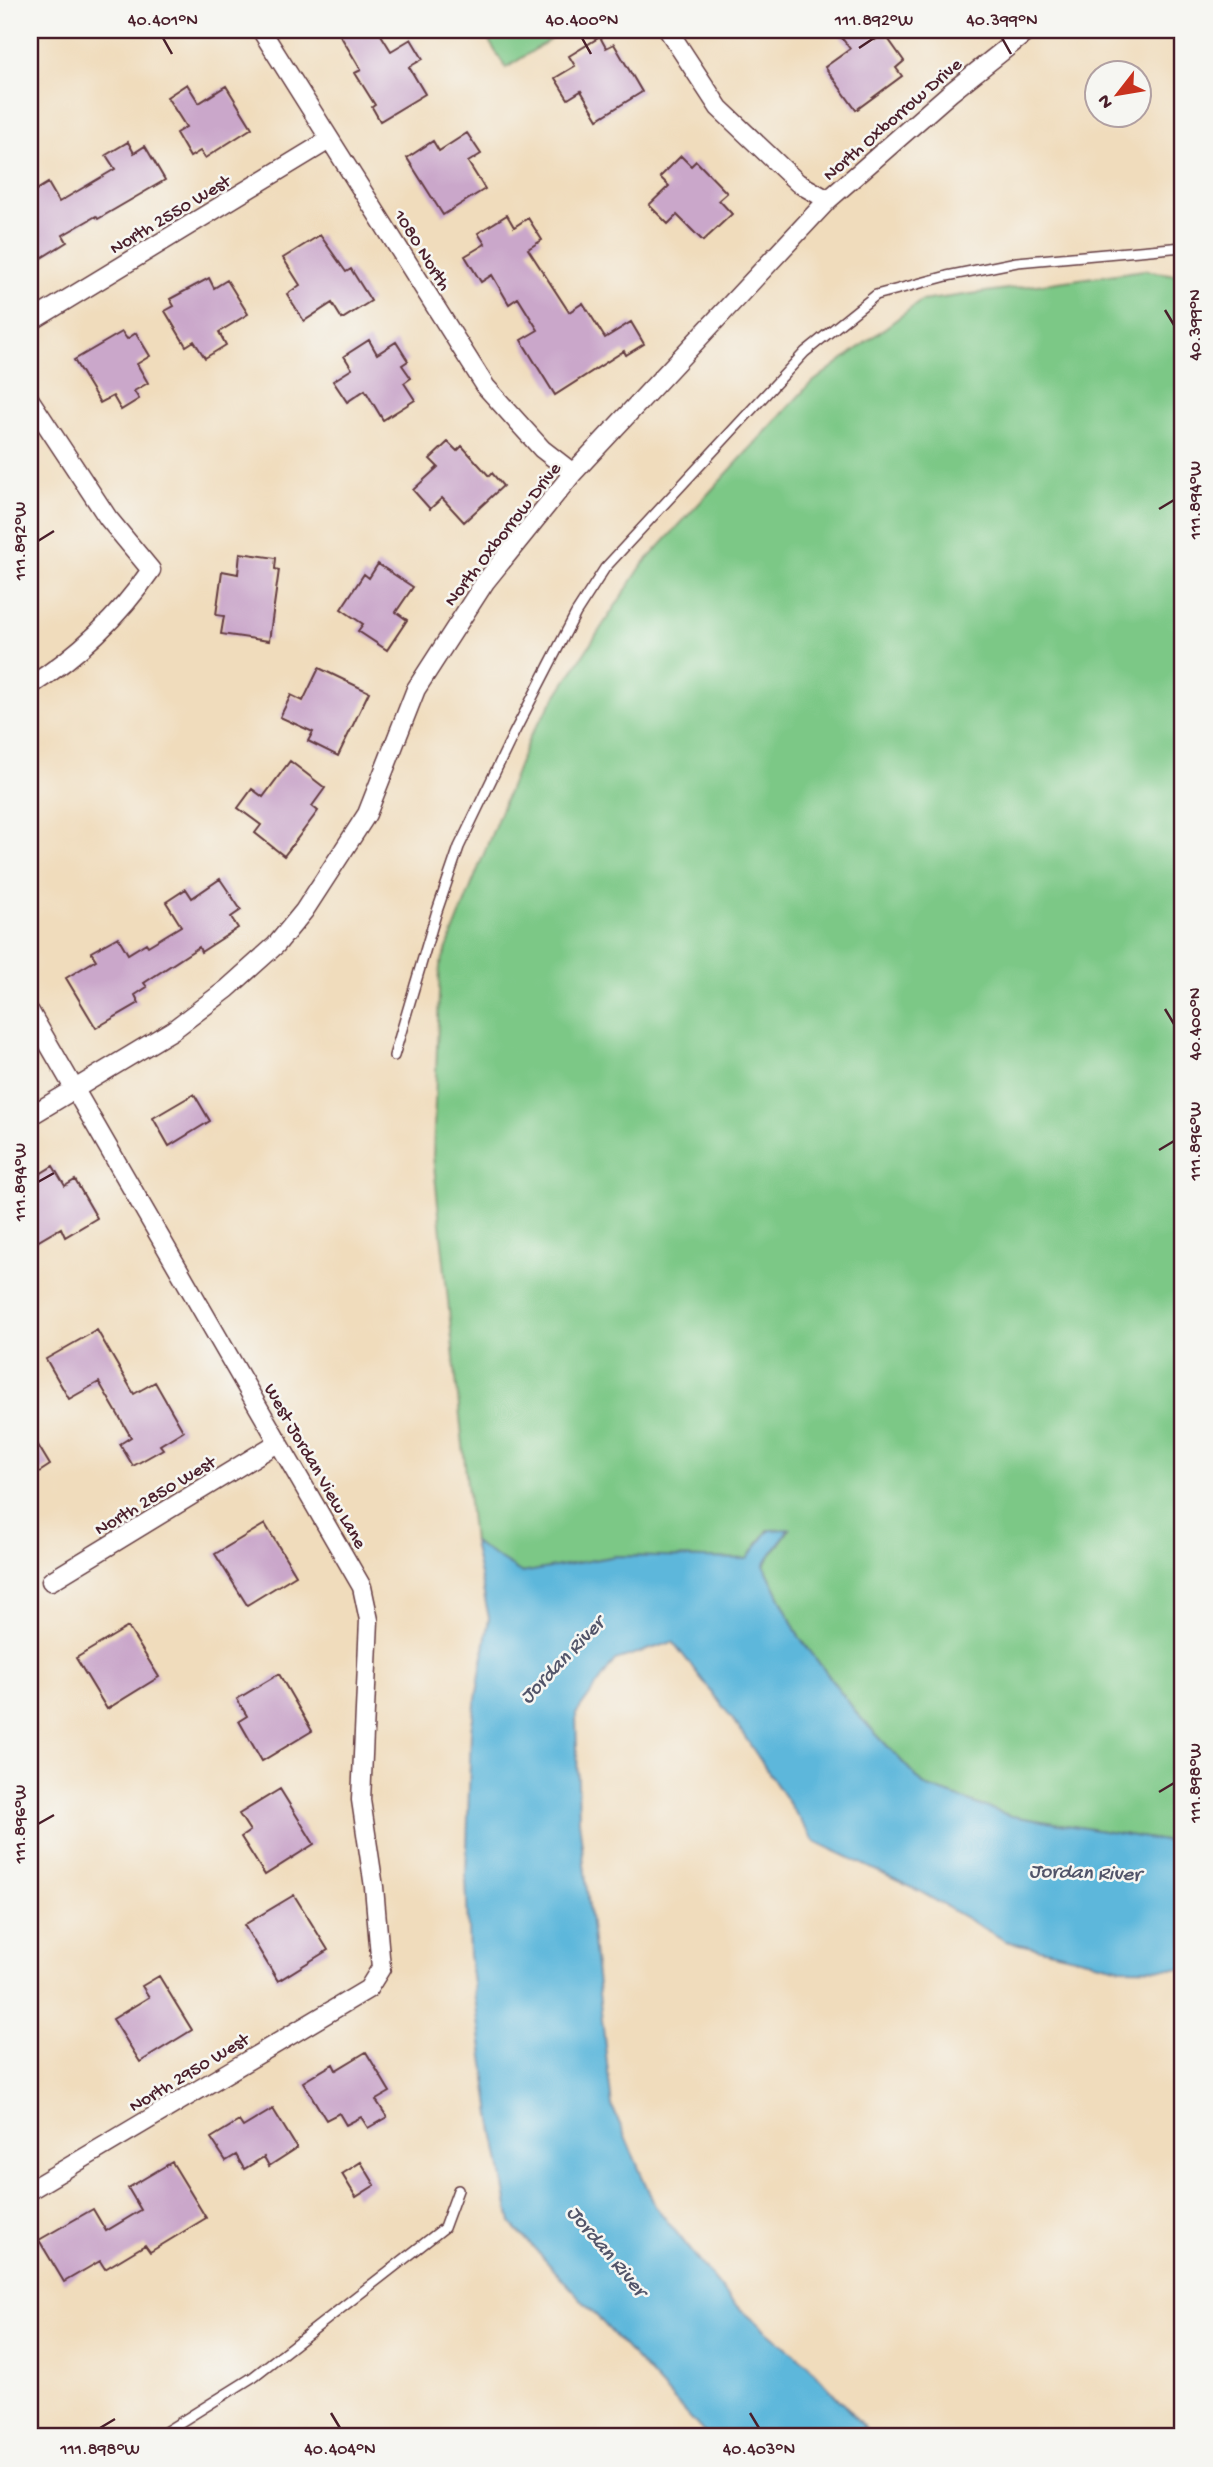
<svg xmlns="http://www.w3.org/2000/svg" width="1213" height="2467" font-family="'Gochi Hand',sans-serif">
<rect width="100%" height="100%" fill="#f6f6f2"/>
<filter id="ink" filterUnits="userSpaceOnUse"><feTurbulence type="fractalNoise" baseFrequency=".0143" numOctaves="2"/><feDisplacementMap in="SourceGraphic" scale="14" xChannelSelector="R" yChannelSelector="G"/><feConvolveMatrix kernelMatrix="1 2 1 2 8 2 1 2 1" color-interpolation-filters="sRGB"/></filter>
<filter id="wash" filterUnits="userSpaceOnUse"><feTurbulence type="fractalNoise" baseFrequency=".00686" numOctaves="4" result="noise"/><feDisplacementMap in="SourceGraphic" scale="28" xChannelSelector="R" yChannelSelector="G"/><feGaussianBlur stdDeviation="1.57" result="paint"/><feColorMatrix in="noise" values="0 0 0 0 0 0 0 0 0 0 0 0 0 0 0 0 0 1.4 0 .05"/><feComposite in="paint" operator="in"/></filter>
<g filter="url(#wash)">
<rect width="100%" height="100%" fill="#f0dcbc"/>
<path fill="#7cc886" stroke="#637458" stroke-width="2" d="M482 30H565L506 68Z
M1144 270 1183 276V1844L1011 1816 925 1786 859 1716 798 1635 764 1565 789 1530H768L747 1559 616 1556 522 1573 473 1542 433 1156 440 966 530 736 643 564 809 385 921 301Z"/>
<path fill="#5db7db" stroke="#546b83" stroke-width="2" d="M789 1529 764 1565 798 1635 859 1716 925 1786 1011 1816 1183 1844V1969L1121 1968 1006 1941 919 1891 814 1841 737 1725 673 1642 615 1660 576 1714 579 1820 612 2106 655 2206 733 2303 808 2365 873 2437H708L511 2223 491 2115 469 1955 466 1877 471 1730 489 1618 473 1542 522 1573 616 1556 747 1559 769 1530Z"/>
<g id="blocks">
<path fill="#caa7ca" d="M337 30H378L391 51 411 39 423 59 409 67 425 94 380 121 372 107 375 105 355 73 361 70Z
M836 30H867L875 40 884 33 904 61 896 68 902 76 856 110 825 67 850 49Z
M600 37 606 48 614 44 642 92 598 119 581 91 568 99 555 78 575 66 569 56Z
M187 84 199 103 226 86 252 128 205 158 200 151 190 157 176 133 186 127 167 97Z
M467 133 481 154 468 162 485 189 443 215 407 158 433 141 439 151Z
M128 142 134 153 145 146 165 180 98 219 96 216 63 235 67 242 30 265V194L48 183 59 202 115 169 106 155Z
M681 156 691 166 696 161 727 193 719 200 732 214 703 241 677 215 668 224 649 205 669 186 660 177Z
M507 215 514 227 528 218 542 240 528 249 569 312 583 303 605 338 631 322 644 344 626 355 624 351 555 395 521 340 538 330 518 298 509 304 492 275 481 282 465 256 485 244 478 233Z
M320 235 346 272 351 269 371 301 342 319 332 303 304 321 287 294 300 285 283 258Z
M209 278 214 288 227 280 248 314 219 332 226 345 205 358 194 341 186 346 165 311 174 306 170 299Z
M122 332 127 339 136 333 150 356 137 364 148 383 134 391 139 399 121 410 113 396 100 403 74 360Z
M369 340 377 354 396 342 408 361 402 365 411 378 404 383 415 400 383 420 365 390 347 402 333 381 352 369 344 356Z
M448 442 457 451 462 446 489 476 492 473 503 486 464 522 442 498 430 509 413 490 438 467 430 459Z
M240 553 276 558 275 569 279 570 269 641 221 634 224 616 216 615 222 571 238 574Z
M378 564 413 587 396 612 407 620 387 650 358 631 363 624 341 609 364 574 369 578Z
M319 668 369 692 338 756 308 741 313 732 280 717 291 695 303 701Z
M290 761 325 788 312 806 318 811 284 856 255 833 261 825 238 808 252 789 263 797Z
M220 879 241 910 231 917 238 928 201 952 199 947 144 983 147 987 135 995 139 1003 96 1028 66 978 96 960 91 952 118 937 128 954 146 943 148 946 181 926 166 902 186 889 192 898Z
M194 1094 210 1121 169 1146 153 1118Z
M53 1166 65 1186 75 1180 97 1218 65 1237 61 1228 30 1246V1180Z
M97 1330 134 1394 155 1382 183 1431 160 1445 163 1449 133 1466 120 1444 131 1437 99 1382 69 1399 46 1359Z
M30 1432 50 1465 30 1478Z
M265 1524 296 1575 247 1605 215 1554Z
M128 1627 159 1677 107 1709 76 1658Z
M279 1674 312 1731 262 1761 239 1721 247 1716 237 1699Z
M280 1789 314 1844 265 1875 241 1837 250 1831 239 1814Z
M294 1895 328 1950 278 1981 244 1925Z
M159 1976 192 2030 140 2062 113 2019 149 1997 142 1986Z
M366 2052 390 2092 376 2100 387 2117 368 2128 361 2117 346 2125 339 2113 326 2120 303 2082 333 2064 336 2070Z
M273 2109 297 2148 269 2166 264 2157 244 2169 236 2155 226 2161 211 2138 239 2121 243 2127Z
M172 2162 206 2218 150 2252 145 2245 105 2269 100 2261 64 2282 39 2240 93 2209 106 2231 141 2210 128 2188Z
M361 2162 375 2185 356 2197 342 2174Z"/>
</g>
</g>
<g filter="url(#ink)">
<use href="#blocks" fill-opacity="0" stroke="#633b41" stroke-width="2"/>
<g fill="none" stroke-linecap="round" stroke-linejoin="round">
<defs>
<path id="service" d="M394 1056 436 914 459 847 514 733 576 613 605 568 805 352 876 295 947 276 1017 262 1183 247
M157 2437 253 2377 444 2228 458 2190"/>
<path id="minor" d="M261 30 486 387 542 449 573 473
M668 30 719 108 798 183 828 200
M30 322 329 140
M30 400 108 518 151 570C118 618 79 655 30 686
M30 1012 362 1587 369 1620 361 1800 374 1887 381 1968 368 1989 30 2190
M30 1116 173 1030 227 989 276 945 304 911 367 814 416 689 485 582 573 473 828 200 950 93 1029 30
M51 1581 279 1442"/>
</defs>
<use href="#service" stroke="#633b41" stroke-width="12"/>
<use href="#minor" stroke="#633b41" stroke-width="21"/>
<use href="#service" stroke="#fff" stroke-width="9"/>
<use href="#minor" stroke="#fff" stroke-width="18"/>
</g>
</g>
<path fill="none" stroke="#4a1f2b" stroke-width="2.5" d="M163 38 172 54M582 38 591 54M1002 38 1011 54M859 48 874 38M1165 310 1174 325M1159 509 1174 500M38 541 54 531M1165 1009 1174 1024M1159 1150 1174 1141M38 1182 54 1173M1159 1792 1174 1783M38 1824 54 1815M331 2413 340 2428M750 2413 759 2428M100 2428 115 2419"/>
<g text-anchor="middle" stroke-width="5" stroke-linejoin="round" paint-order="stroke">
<g font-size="19" fill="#4a1f2b" stroke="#f6f6f2">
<text transform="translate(891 118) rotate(-41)" y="7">North Oxborrow Drive</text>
<text transform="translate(169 213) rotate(-31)" y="7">North 2550 West</text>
<text transform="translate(424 249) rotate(58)" y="7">1080 North</text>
<text transform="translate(501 533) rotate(-52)" y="7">North Oxborrow Drive</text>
<text transform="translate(317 1465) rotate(60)" y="7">West Jordan View Lane</text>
<text transform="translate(154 1494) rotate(-31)" y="7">North 2850 West</text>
<text transform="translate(188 2071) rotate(-31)" y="7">North 2950 West</text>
</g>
<g font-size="21" font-style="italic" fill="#515469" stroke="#f6f6f2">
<text transform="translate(561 1659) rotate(-46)" y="7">Jordan River</text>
<text transform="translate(1085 1871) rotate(2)" y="7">Jordan River</text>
<text transform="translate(608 2250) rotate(50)" y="7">Jordan River</text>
</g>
</g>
<rect width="1213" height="2467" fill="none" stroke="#f6f6f2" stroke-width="77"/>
<g transform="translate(1118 94) rotate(239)"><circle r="33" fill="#f6f6f2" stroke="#b1a0a2" stroke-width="2"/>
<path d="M0-5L12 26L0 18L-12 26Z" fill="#c8321e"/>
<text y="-10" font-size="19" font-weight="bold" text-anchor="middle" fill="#4a1f2b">N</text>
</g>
<rect x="38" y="38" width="1136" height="2390" fill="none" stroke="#4a1f2b" stroke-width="2.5"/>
<g font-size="18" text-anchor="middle" fill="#4a1f2b">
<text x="163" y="25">40.401°N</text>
<text x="582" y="25">40.400°N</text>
<text x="874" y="25">111.892°W</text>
<text x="1002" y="25">40.399°N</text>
<text transform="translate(1194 325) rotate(-90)" y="6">40.399°N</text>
<text transform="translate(1194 500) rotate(-90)" y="6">111.894°W</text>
<text transform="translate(19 541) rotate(-90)" y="6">111.892°W</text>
<text transform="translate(1194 1024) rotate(-90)" y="6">40.400°N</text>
<text transform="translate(1194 1141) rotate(-90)" y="6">111.896°W</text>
<text transform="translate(19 1182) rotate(-90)" y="6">111.894°W</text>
<text transform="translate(1194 1783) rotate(-90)" y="6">111.898°W</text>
<text transform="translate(19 1824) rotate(-90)" y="6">111.896°W</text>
<text x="100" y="2454">111.898°W</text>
<text x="340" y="2454">40.404°N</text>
<text x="759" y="2454">40.403°N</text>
</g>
</svg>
